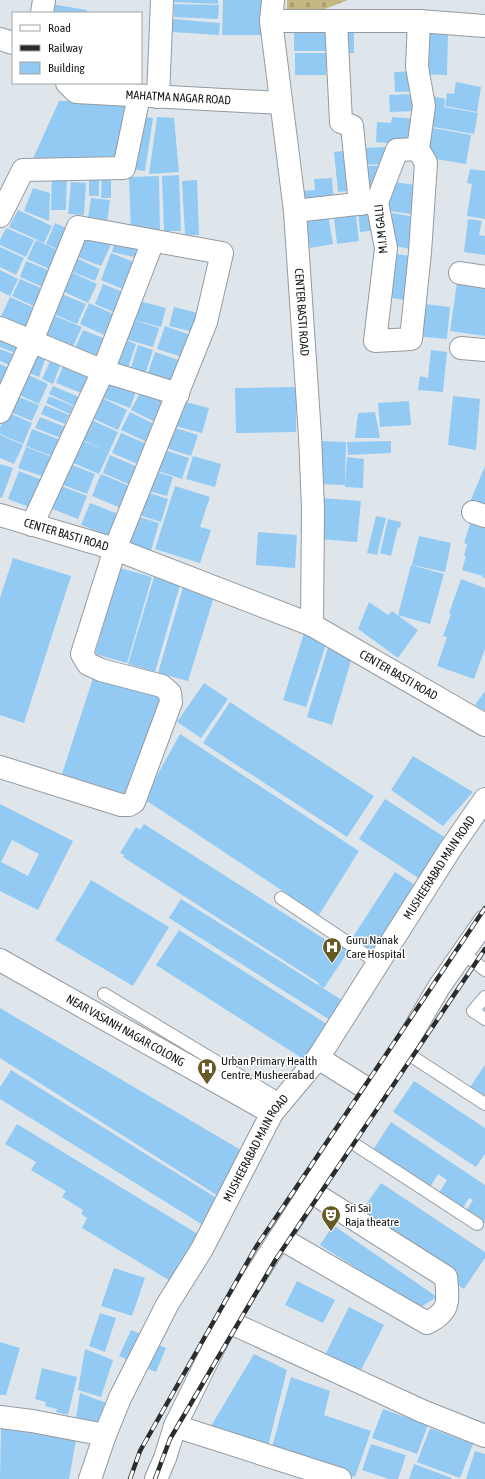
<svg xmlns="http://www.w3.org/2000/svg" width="485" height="1479" font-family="'Asap Condensed',sans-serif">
<defs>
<pattern id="cemetery-stones" width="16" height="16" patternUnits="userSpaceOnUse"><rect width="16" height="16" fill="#c4b880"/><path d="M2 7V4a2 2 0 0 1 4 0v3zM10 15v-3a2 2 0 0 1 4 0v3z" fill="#a89d6e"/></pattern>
</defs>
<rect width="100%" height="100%" fill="#dfe6eb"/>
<path fill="url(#cemetery-stones)" d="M287 0H348L317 12 287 11Z"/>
<path fill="#93caf3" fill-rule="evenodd" d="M171 0H218V4L171 2Z
M223 0H264L263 35H222Z
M45 3 87 10V13H43Z
M174 4 219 5 218 19 174 17Z
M173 19 220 23 219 35 172 32Z
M294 24H327V51H294Z
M340 25 354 26V53H340Z
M421 30 448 31 447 75 420 74Z
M295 53H326V75H295Z
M418 71 419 91 395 92 394 72Z
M456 82 481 87 477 112 445 106 447 93 454 94Z
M415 94 417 111 390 112 389 95Z
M433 96 445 99 444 107 478 113 474 134 428 126Z
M59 101 128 102 124 155 31 163Z
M139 116 153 118 145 171 131 169Z
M157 117 174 118 179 172 149 174Z
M392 117 419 119 417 146 376 142 377 122 391 123Z
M427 127 471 135 466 164 430 158 432 149 423 148Z
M388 147V164L359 165V148Z
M352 150 357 190 338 192 334 152Z
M384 165 379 188 360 196 358 167Z
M470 169 485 171V219L467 216 472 184 467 183Z
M89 173H99V196H89Z
M102 173H111V198H101Z
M52 174H67L66 210H51Z
M179 175 181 231H164L162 176Z
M159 176 160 232 131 233 129 177Z
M332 178 334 205 303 208 301 191 315 190 314 179Z
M197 180 199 235H185L182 181Z
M387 181 422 186 417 215 383 210Z
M71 182 86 183 84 215 68 214Z
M33 188 50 193 49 221 24 211Z
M91 198 110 200 107 222 88 219Z
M355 207 359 241 337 244 333 210Z
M327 209 333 244 310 248 303 213Z
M377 209 379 230 360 232 358 211Z
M18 210 52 226 44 243 9 227Z
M392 213 421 218 415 250 386 244Z
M468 219 482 221 479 235 485 236V255L464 252Z
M55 223 73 231 64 252 46 244Z
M6 228 34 240 26 257 0 245V240Z
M80 228 115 236 101 266 70 254Z
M116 236 147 243 143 259 112 252Z
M36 240 62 252 54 271 27 259Z
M0 247 24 258 16 275 0 267Z
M111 253 141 265 130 292 101 280Z
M389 253 410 256 405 300 384 297Z
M72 256 100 269 95 281 66 269Z
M26 261 53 272 45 288 20 277Z
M0 270 18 279 10 296 0 291Z
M67 270 97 284 88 303 58 289Z
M458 276 485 280V336L450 331Z
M20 279 48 291 40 309 12 296Z
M103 284 128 294 120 315 95 304Z
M57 292 86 304 77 324 49 312Z
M10 297 39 310 28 335 0 319Z
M132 299 166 308 161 327 127 318Z
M89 303 120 317 111 338 80 324Z
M416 303 450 307 447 339 413 336Z
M174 307 202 314 197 333 169 326Z
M48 313 82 327 71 351 38 336Z
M131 319 159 328 153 347 125 339Z
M165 326 196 337 188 359 157 349Z
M83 330 113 342 103 366 73 353Z
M0 332 25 342 20 355 0 347Z
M119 338 136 344 126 374 109 368Z
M138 345 153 350 144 378 129 374Z
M32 348 47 354 39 377 24 371Z
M0 349 18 356 14 367 0 361Z
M431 350 447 352 443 392 418 390 420 376 428 378Z
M155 352 187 363 178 390 146 379Z
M52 357 62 361 53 384 42 379Z
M0 364 15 371 0 388Z
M63 366 88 376 81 393 56 383Z
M24 373 48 384 39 404 15 393Z
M110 375 138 386 130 408 101 397Z
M53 386 79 397 75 406 49 394Z
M296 387V432L236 433 235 388Z
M142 389 169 403 159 424 131 410Z
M14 395 39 405 32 421 8 411Z
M49 396 73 406 70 414 46 403Z
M453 396 480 399 476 450 448 445Z
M100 397 127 410 118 430 90 417Z
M178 400 209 408 202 433 171 425Z
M409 401 411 425 380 427 378 403Z
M45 405 69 415 65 424 41 414Z
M7 412 32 423 23 444 0 434V428Z
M130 412 156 425 147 442 121 430Z
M375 412 380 438H355L358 413Z
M40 417 65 427 61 438 35 428Z
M89 419 118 432 109 452 81 439Z
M169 426 198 435 191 456 163 447Z
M32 429 61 440 54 457 26 446Z
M121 433 149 445 140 465 112 453Z
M0 435 23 445 14 464 0 458Z
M81 440 109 452 99 474 71 462Z
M319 441 346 442 345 485 318 484Z
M391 441V453L348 455 347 442Z
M26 447 52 457 44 477 18 468Z
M161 449 189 458 182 479 155 470Z
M110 455 142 469 135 487 103 473Z
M193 456 221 464 215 487 186 479Z
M347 457 364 459 363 488 345 487Z
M0 464 13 468 2 498 0 497Z
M70 464 95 474 87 494 61 484Z
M485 466V508L470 502Z
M148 469 173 477 167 496 141 489Z
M19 471 45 481 34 509 8 499Z
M101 474 132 487 123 509 92 496Z
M59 485 87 496 78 519 50 508Z
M175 486 210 497 200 527 211 530 200 563 155 549Z
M140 490 168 499 161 522 133 513Z
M321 498 361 501 357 542 318 539Z
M90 503 121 515 112 537 81 525Z
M133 515 159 523 151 551 124 542Z
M376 516 386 518 377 555 367 553Z
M472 518 485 522V578L482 577 483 576 462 570 466 556H464L467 544 464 543Z
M388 519 401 522 400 528 398 527 391 556 380 553Z
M258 532 297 535 295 568 256 565Z
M419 536 451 543 445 572 412 565Z
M13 558 71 576 24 723 0 715V598Z
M411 565 444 574 430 624 398 615Z
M120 568 152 577 127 663 95 654Z
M154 577 180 585 155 672 128 664Z
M461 579 485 588V649L474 679 437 666 447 637 443 636 451 614 449 613Z
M183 587 214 597 188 681 158 673Z
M369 602 388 615 392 611 418 630 398 658 358 629Z
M305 630 328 638 306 707 283 700Z
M328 647 353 654 332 725 307 717Z
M94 675 163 697 132 796 62 774Z
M204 683 228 699 201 738 177 722Z
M485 691V711L475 705Z
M230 702 374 796 347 837 203 743Z
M180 734 359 851 319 915 144 799Z
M413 756 473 792 443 826 391 790Z
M385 799 449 840 423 881 359 839Z
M0 804 73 841 38 910 0 891ZM12 840 39 854 28 876 1 862Z
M144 824 340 949 344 943 351 947 324 988 318 984 319 983 123 857 124 855 120 853 136 827 140 830Z
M395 872 421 889 377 957 351 940Z
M91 880 169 927 133 986 55 940Z
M181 899 345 1002 333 1022 169 918Z
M179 930 330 1026 308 1062 156 965Z
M0 1008 251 1156 223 1199 0 1058Z
M485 1065V1097L470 1087Z
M11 1070 223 1202 206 1227 0 1099V1087Z
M414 1081 485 1128V1154L476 1167 393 1112Z
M391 1122 485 1185V1223L466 1211 473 1200 469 1198 463 1208 439 1193 447 1180 438 1174 430 1187 373 1150Z
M17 1124 201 1236 172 1282 82 1228 87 1218 81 1214 83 1210 62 1197 66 1191 31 1170 36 1162 5 1144Z
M381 1183 485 1252V1258L464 1289 357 1218Z
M333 1225 437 1297 419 1308 320 1245Z
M114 1268 145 1278 132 1316 101 1306Z
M297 1281 335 1300 323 1323 285 1305Z
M349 1307 384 1325 358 1376 323 1359Z
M100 1313 116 1318 105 1352 89 1346Z
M131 1330 144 1335 133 1362 119 1356Z
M150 1341 166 1348 156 1372 139 1365Z
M0 1342 20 1348 6 1395H0Z
M85 1349 113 1360 101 1397 78 1390Z
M254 1354 287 1370 267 1450 208 1431Z
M42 1368 77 1377 68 1415 56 1412 57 1409 45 1406 46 1402 35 1399Z
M291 1377 330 1391 324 1415 371 1431 355 1477 271 1451Z
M80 1393 109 1404 97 1430 75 1424Z
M383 1409 428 1425 417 1454 372 1438Z
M1 1428 76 1440 69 1479H0Z
M430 1428 473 1444 460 1478 417 1462Z
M371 1444 406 1455 398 1479H389L362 1470Z
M475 1451 485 1454V1479H466Z
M414 1464 452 1478V1479H409Z"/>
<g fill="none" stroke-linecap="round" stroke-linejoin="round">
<defs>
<path id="lane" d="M281 898 378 963
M463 953 485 970
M104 994 275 1097 273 1110
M485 997 473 1011 485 1019
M402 1050 485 1104
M345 1138 477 1224"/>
<g id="street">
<path d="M42 13 44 0"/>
<path d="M271 21H419L485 26"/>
<path d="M336 21 341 122 352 126 360 204"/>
<path d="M0 39 13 43"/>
<path id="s1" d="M67 83 76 92 280 103"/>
<path d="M158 97 162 0"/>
<path d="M418 149 426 163 420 252 411 339 375 341 386 248 377 202 397 150 418 149 424 106 417 67 419 21"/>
<path d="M295 211 374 202"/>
<path d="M0 216 23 170 124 168 139 96"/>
<path d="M460 273 485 277"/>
<path d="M0 328 103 371 178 394"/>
<path d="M461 348 485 350"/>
<path d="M0 412 32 341 78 227 222 253 206 322 115 549 82 654 88 664 101 670 162 686 170 693 171 702 134 802 129 805H121L0 767"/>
<path d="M473 512 485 516"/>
<path id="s2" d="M0 515 115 549 312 625 485 725"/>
<path d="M32 525 103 371 153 241"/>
<path id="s3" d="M0 960 272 1113"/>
<path d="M280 1238 427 1323C451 1311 448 1301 446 1277L310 1191"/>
<path d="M227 1321 422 1411 485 1436"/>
<path d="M0 1417 32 1421 105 1435"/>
<path d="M175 1426 340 1479"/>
</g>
<g id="secondary">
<path id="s4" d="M273 0 271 21 295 211 310 436 313 508 312 625"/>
</g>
<g id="primary">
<path d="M318 1058 374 1093"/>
<path id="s5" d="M90 1479 105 1435 120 1398 167 1305 202 1249 272 1113 318 1058 451 848 485 799"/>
<path d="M156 1479 165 1458 175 1426 227 1321 268 1256 402 1050 439 987 485 921"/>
</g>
</defs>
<use href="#lane" stroke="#949a9f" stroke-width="14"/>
<use href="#street" stroke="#949a9f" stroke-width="24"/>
<use href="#secondary" stroke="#949a9f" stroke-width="24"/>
<use href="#primary" stroke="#949a9f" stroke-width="24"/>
<use href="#lane" stroke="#fff" stroke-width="12"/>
<use href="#street" stroke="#fff" stroke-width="22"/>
<use href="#secondary" stroke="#fff" stroke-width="22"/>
<use href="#primary" stroke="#fff" stroke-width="22"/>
<defs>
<path id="rail" d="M130 1479 140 1451 256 1247 485 908
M155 1479 170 1439 276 1259 485 949"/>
</defs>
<use href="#rail" stroke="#292d2e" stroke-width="4.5"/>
<use href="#rail" stroke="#fff" stroke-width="3" stroke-dasharray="9" stroke-linecap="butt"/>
</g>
<defs>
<symbol id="hospital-pin" viewBox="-11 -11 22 30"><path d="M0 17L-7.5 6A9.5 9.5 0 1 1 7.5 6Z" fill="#665b27" stroke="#fff"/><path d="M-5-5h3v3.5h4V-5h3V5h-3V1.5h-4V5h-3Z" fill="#fff"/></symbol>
<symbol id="theatre-pin" viewBox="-11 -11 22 30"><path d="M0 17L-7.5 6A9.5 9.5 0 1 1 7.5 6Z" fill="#665b27" stroke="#fff"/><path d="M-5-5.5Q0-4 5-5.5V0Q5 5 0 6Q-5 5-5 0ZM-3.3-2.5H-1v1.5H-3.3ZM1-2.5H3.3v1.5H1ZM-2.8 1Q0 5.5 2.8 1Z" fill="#fff"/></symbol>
</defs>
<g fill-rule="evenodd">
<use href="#hospital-pin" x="321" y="936" width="22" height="30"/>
<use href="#hospital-pin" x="196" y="1057" width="22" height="30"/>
<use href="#theatre-pin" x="320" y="1204" width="22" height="30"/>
</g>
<g text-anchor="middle" stroke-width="3" stroke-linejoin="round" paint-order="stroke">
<g font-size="12" fill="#151819" stroke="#fff">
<text dy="4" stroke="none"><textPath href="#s1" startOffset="115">MAHATMA NAGAR ROAD</textPath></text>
<text transform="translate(381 229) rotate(-96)" y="4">M.I.M GALLI</text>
<text dy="4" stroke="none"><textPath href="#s4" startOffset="314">CENTER BASTI ROAD</textPath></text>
<text dy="4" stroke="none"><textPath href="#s2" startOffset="69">CENTER BASTI ROAD</textPath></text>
<text dy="4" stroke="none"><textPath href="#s2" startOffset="431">CENTER BASTI ROAD</textPath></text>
<text dy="4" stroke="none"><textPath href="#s5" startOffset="707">MUSHEERABAD MAIN ROAD</textPath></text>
<text dy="4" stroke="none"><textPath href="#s3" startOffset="144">NEAR VASANH NAGAR COLONG</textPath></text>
<text dy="4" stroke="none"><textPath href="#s5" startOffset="371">MUSHEERABAD MAIN ROAD</textPath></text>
</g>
<g font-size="12" fill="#151819" stroke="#fff" text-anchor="start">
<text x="346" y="944">Guru Nanak<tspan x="346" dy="14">Care Hospital</tspan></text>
<text x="221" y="1065">Urban Primary Health<tspan x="221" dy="14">Centre, Musheerabad</tspan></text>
<text x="345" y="1212">Sri Sai<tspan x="345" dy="14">Raja theatre</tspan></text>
</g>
</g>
<rect x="12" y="12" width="130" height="72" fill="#ffffff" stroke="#a1a3a3"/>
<rect x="20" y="25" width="20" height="6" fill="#ffffff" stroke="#a1a3a3"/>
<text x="48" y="32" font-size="12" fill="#151819">Road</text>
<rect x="20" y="45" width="20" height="6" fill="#292d2e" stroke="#a1a3a3"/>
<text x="48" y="52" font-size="12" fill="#151819">Railway</text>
<rect x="20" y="62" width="20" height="12" fill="#93caf3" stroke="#a1a3a3"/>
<text x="48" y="72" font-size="12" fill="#151819">Building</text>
</svg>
